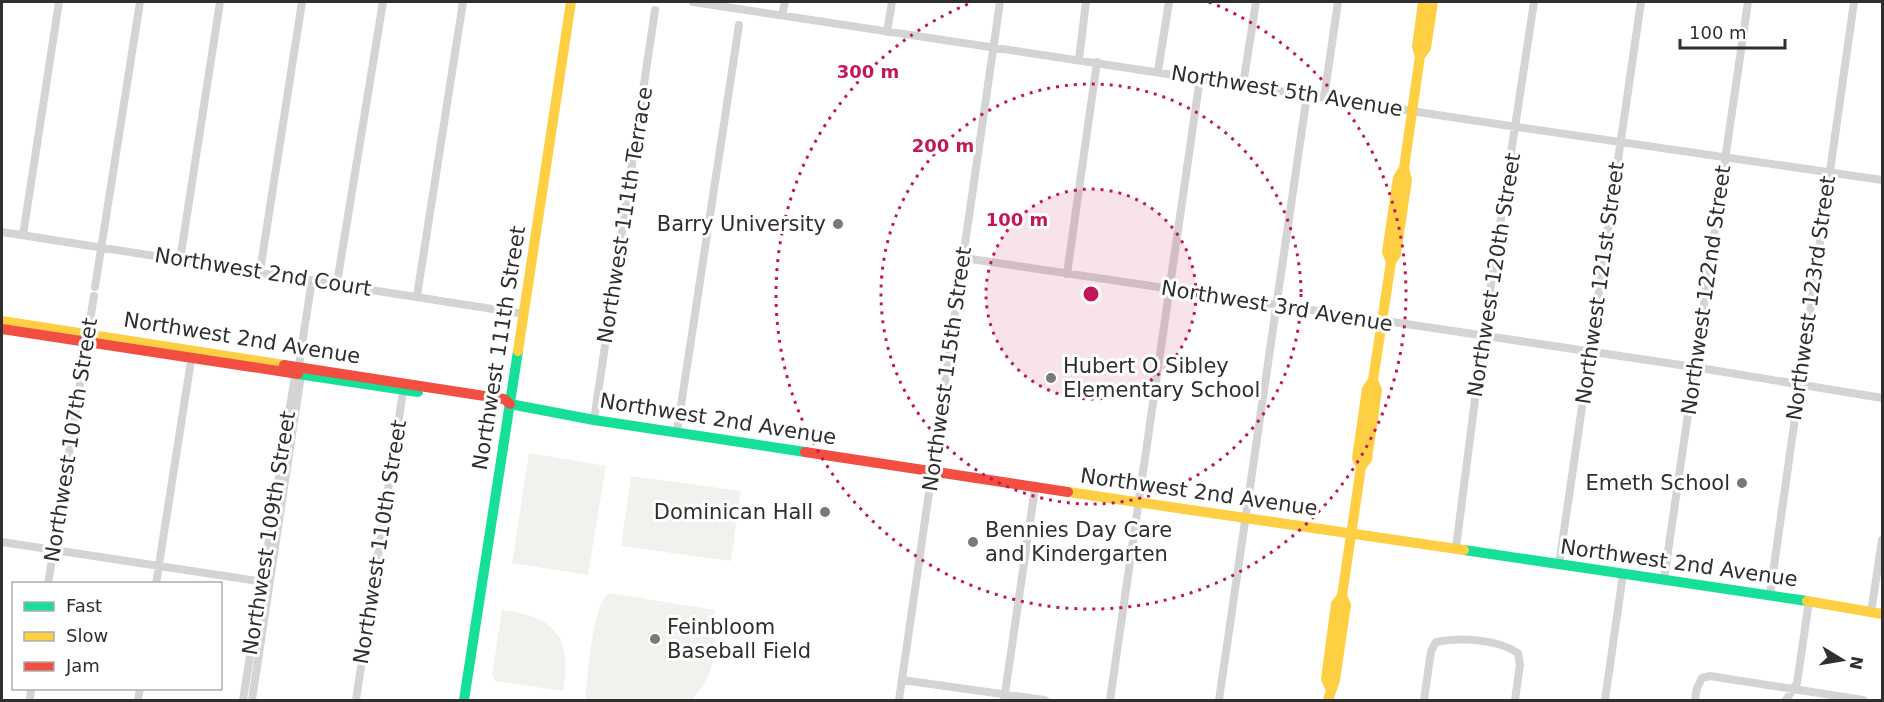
<svg xmlns="http://www.w3.org/2000/svg" width="1884" height="702" font-family="'DejaVu Sans',sans-serif">
<rect width="100%" height="100%" fill="#fff"/>
<path fill="#f0f3ed" d="M529 453 606 466 588 575 512 563Z
M631 476 741 491 731 561 621 546Z
M609 593 715 610C717 645 717 674 691 700H585C588 678 592 604 609 593Z
M502 610C555 616 573 637 563 691L495 681 492 675Z"/>
<g fill="none" stroke-linecap="round" stroke-linejoin="round">
<path stroke="#d4d4d4" stroke-width="8" d="M693 2 1517 127 1882 180
M782 15 785 2
M887 32 892 2
M1079 59 1086 2
M1158 71 1169 2
M1243 85 1256 2
M1324 98 1338 2
M2 232 524 314
M23 235 59 2
M964 258 1694 367 1882 398
M180 260 220 2
M260 271 302 2
M1067 274 1097 62
M337 283 383 2
M95 287 140 2
M417 296 463 2
M306 319 312 280
M594 420 655 10
M677 432 739 25
M2 542 264 582
M1456 548 1483 337 1534 2
M1559 565 1641 2
M1664 579 1748 2
M48 584 94 296
M156 584 192 354
M1770 594 1854 2
M1871 612 1882 540
M902 680 1045 700
M30 700 31 688
M138 700 140 688
M243 700 296 370
M252 700 301 375 299 366 305 324
M356 700 404 385
M899 700 1000 2
M1004 700 1035 488
M1110 700 1200 78
M1219 700 1307 95
M1424 700 1431 651 1436 642C1460 637 1497 639 1518 653L1520 665 1515 700
M1605 700 1623 574
M1695 700 1697 688 1702 678 1710 676 1863 700
M1786 700 1797 683 1809 601"/>
<path stroke="#16e098" stroke-width="10" d="M298 374 418 392
M510 404 594 420 805 452
M1464 550 1807 601
M464 700 518 351"/>
<path stroke="#ffcf43" stroke-width="10" d="M1420 56 1417 47 1423 2
M1391 262 1396 254 1407 180 1404 168 1420 56 1426 48 1433 2
M2 321 284 365
M518 351 571 2
M1361 467 1357 458 1367 389 1373 380 1391 262 1387 252 1398 178 1404 168
M1068 492 1464 550
M1807 601 1882 614
M1330 688 1326 679 1336 604 1342 596 1361 467 1367 459 1377 390 1373 380
M1328 700 1335 680 1346 605 1342 596"/>
<path stroke="#f24e42" stroke-width="10" d="M2 329 298 374
M284 365 504 399 510 404
M805 452 1068 492"/>
</g>
<circle cx="1091" cy="294" r="105" fill="#c2185b" fill-opacity=".12"/>
<g fill="none" stroke="#c2185b" stroke-width="3" stroke-dasharray="3 6">
<circle cx="1091" cy="294" r="105"/>
<circle cx="1091" cy="294" r="210"/>
<path d="M1209 2A315 315 0 1 1 973 2"/>
</g>
<g fill="#787878" stroke="#fff" stroke-width="2">
<circle cx="838" cy="224" r="6"/>
<circle cx="1051" cy="378" r="6"/>
<circle cx="1742" cy="483" r="6"/>
<circle cx="825" cy="512" r="6"/>
<circle cx="973" cy="542" r="6"/>
<circle cx="655" cy="639" r="6"/>
</g>
<g text-anchor="middle" stroke-width="6" stroke-linejoin="round" paint-order="stroke">
<g font-size="21" fill="#2f2f2f" stroke="#fff">
<text transform="translate(1287 91) rotate(9)" y="7">Northwest 5th Avenue</text>
<text transform="translate(625 215) rotate(-81)" y="7">Northwest 111th Terrace</text>
<text transform="translate(263 272) rotate(9)" y="7">Northwest 2nd Court</text>
<text transform="translate(1494 275) rotate(-81)" y="7">Northwest 120th Street</text>
<text transform="translate(1600 283) rotate(-82)" y="7">Northwest 121st Street</text>
<text transform="translate(1706 290) rotate(-82)" y="7">Northwest 122nd Street</text>
<text transform="translate(1811 298) rotate(-82)" y="7">Northwest 123rd Street</text>
<text transform="translate(1277 306) rotate(9)" y="7">Northwest 3rd Avenue</text>
<text transform="translate(242 338) rotate(9)" y="7">Northwest 2nd Avenue</text>
<text transform="translate(499 348) rotate(-81)" y="7">Northwest 111th Street</text>
<text transform="translate(947 369) rotate(-82)" y="7">Northwest 115th Street</text>
<text transform="translate(718 419) rotate(9)" y="7">Northwest 2nd Avenue</text>
<text transform="translate(71 440) rotate(-81)" y="7">Northwest 107th Street</text>
<text transform="translate(1199 492) rotate(8)" y="7">Northwest 2nd Avenue</text>
<text transform="translate(269 533) rotate(-81)" y="7">Northwest 109th Street</text>
<text transform="translate(380 542) rotate(-81)" y="7">Northwest 110th Street</text>
<text transform="translate(1679 563) rotate(8)" y="7">Northwest 2nd Avenue</text>
</g>
<g font-size="21" fill="#2f2f2f" stroke="#fff" text-anchor="end">
<text x="826" y="231">Barry University</text>
<text x="1063" y="373" text-anchor="start">Hubert O Sibley<tspan x="1063" dy="24">Elementary School</tspan></text>
<text x="1730" y="490">Emeth School</text>
<text x="813" y="519">Dominican Hall</text>
<text x="985" y="537" text-anchor="start">Bennies Day Care<tspan x="985" dy="24">and Kindergarten</tspan></text>
<text x="667" y="634" text-anchor="start">Feinbloom<tspan x="667" dy="24">Baseball Field</tspan></text>
</g>
</g>
<circle cx="1091" cy="294" r="9" fill="#c2185b" stroke="#fff" stroke-width="3"/>
<g font-size="18" text-anchor="middle" font-weight="bold" fill="#c2185b" stroke="#fff" stroke-width="6" stroke-linejoin="round" paint-order="stroke">
<text x="868" y="78">300 m</text>
<text x="943" y="152">200 m</text>
<text x="1017" y="226">100 m</text>
</g>
<rect width="1884" height="702" fill="none" stroke="#2f2f2f" stroke-width="6"/>
<rect x="12" y="582" width="210" height="108" fill="#ffffff" stroke="#acacac" stroke-width="1.5"/>
<rect x="24" y="602" width="30" height="9" fill="#16e098" stroke="#acacac" stroke-width="1.5"/>
<text x="66" y="612" font-size="18" fill="#2f2f2f">Fast</text>
<rect x="24" y="632" width="30" height="9" fill="#ffcf43" stroke="#acacac" stroke-width="1.5"/>
<text x="66" y="642" font-size="18" fill="#2f2f2f">Slow</text>
<rect x="24" y="662" width="30" height="9" fill="#f24e42" stroke="#acacac" stroke-width="1.5"/>
<text x="66" y="672" font-size="18" fill="#2f2f2f">Jam</text>
<g transform="translate(1842 660) rotate(101)" stroke="#ffffff" stroke-width="4.5" paint-order="stroke">
<path d="M0-4.5L10 22L0 15L-10 22Z" fill="#2f2f2f"/>
<text y="-9" font-size="16" font-weight="bold" text-anchor="middle" fill="#2f2f2f">N</text>
</g>
<path d="M1680 39v9h105v-9" fill="none" stroke="#2f2f2f" stroke-width="3"/>
<text x="1689" y="39" font-size="18" fill="#2f2f2f" stroke="#ffffff" stroke-width="4.5" paint-order="stroke">100 m</text>
</svg>
